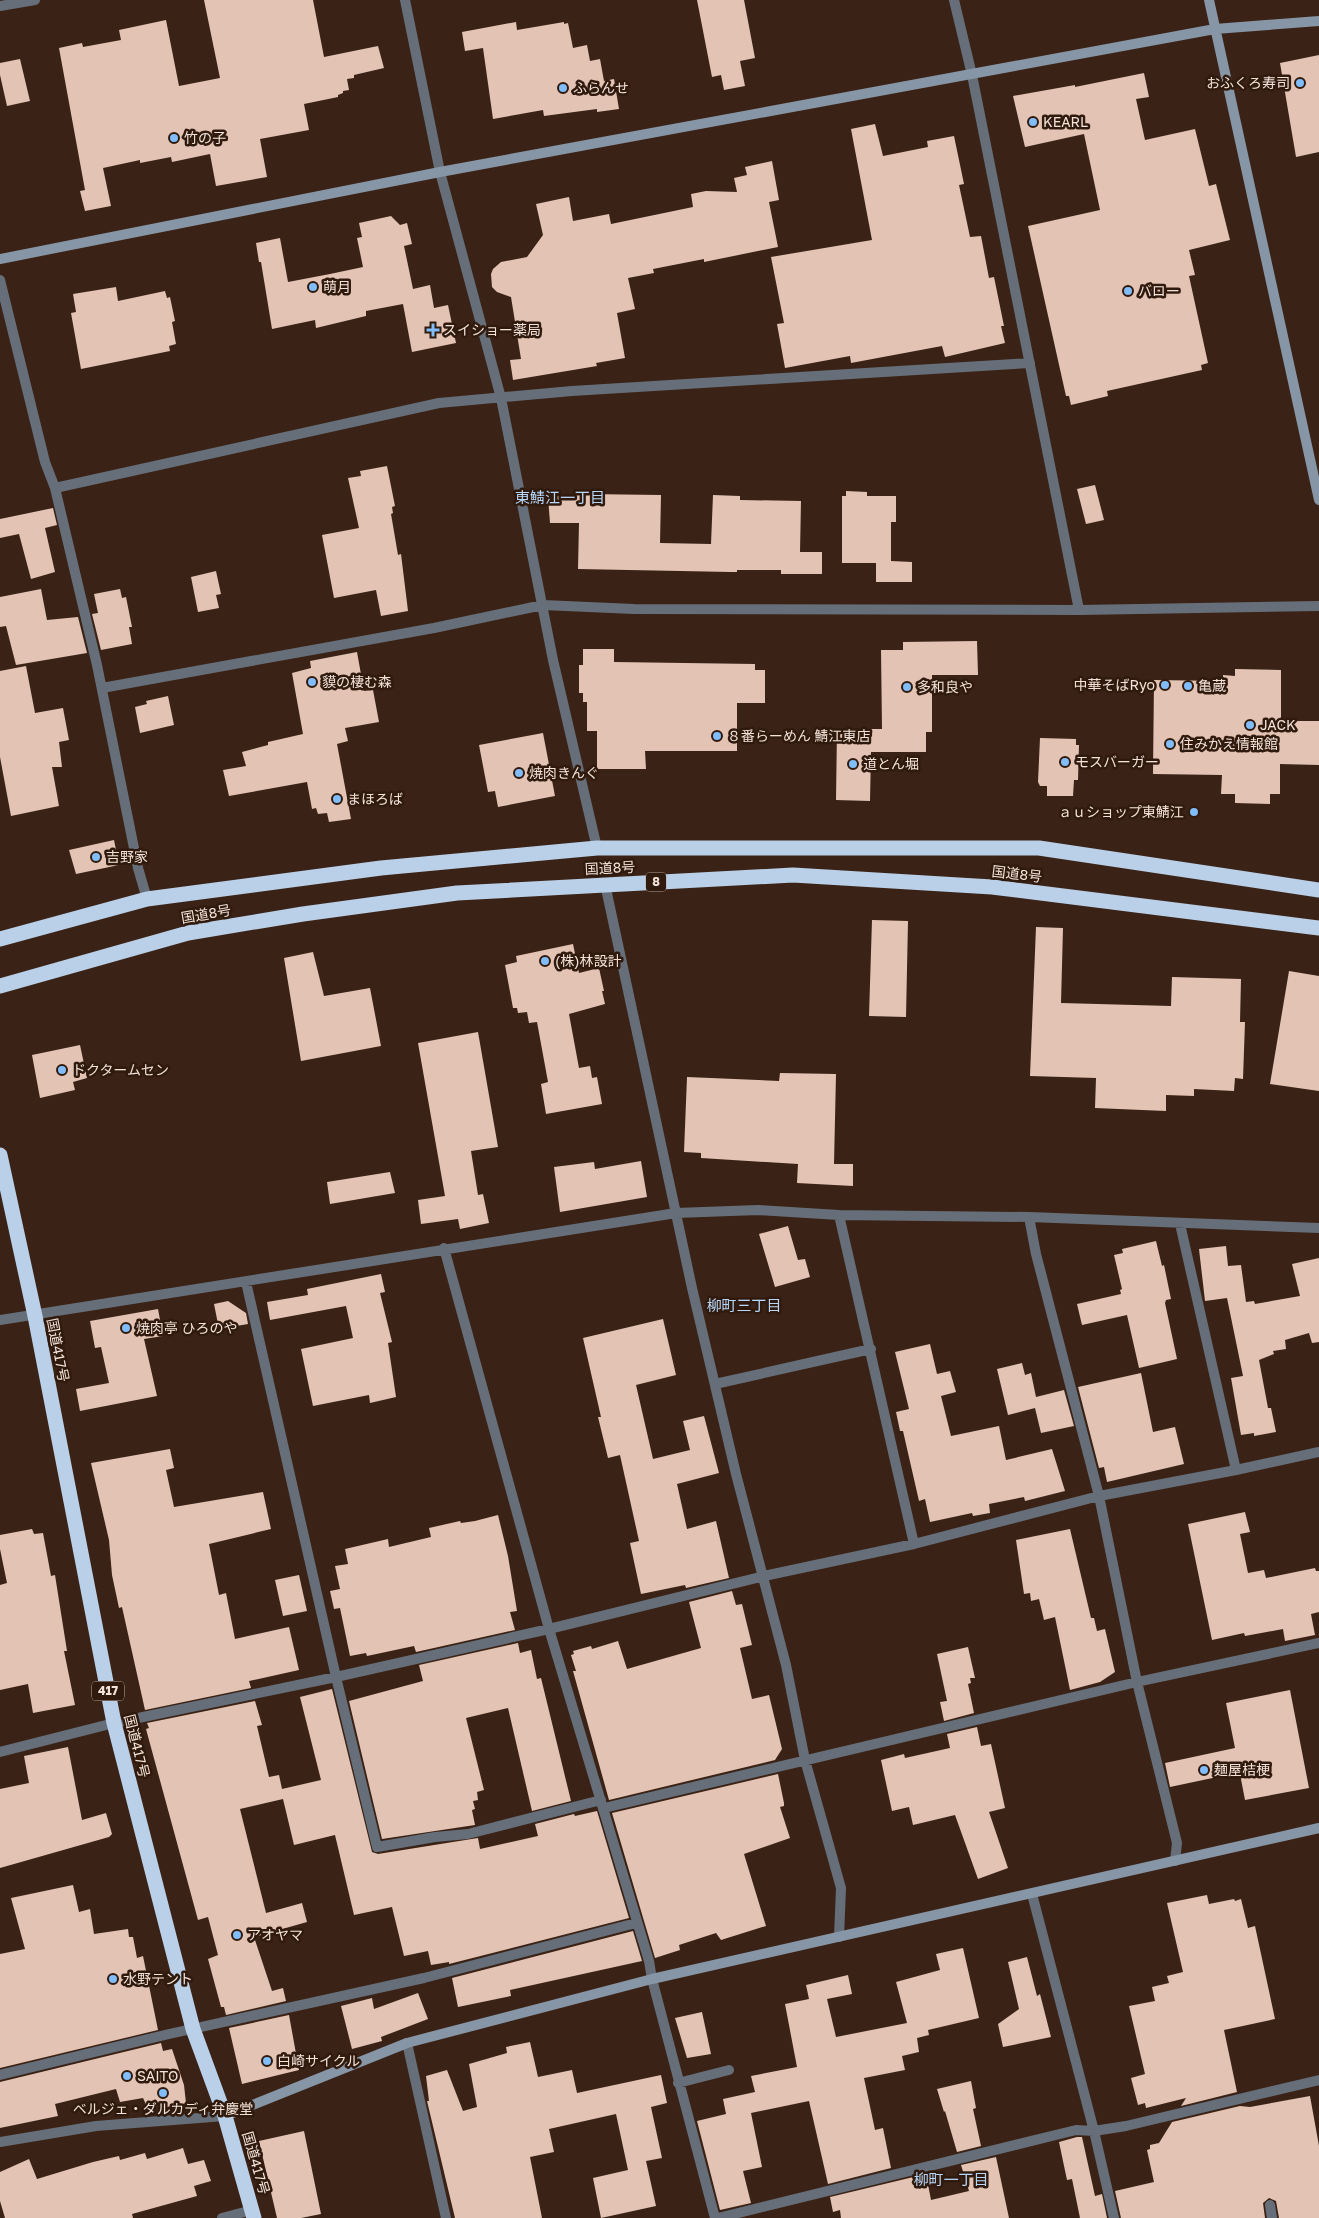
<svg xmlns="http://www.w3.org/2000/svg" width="1319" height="2218" font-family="'Golos Text','Noto Sans JP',sans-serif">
<rect width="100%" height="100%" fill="#3a2316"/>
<path fill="#e3c4b4" d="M204 0H313L324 57 378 46 384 68 354 75V78L347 79 349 90 343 91V93L338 95V97L304 104 309 130 260 139 267 177 216 186 210 154 172 162 171 157 140 163V160L103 168 111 206 85 211 80 191 85 190 59 48 82 43 83 47 121 40 119 30 166 20 179 86 220 78Z
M697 0H744L755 58 740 61 745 86 724 90 721 75 712 77Z
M516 22 517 30 564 22V24L568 23 573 48 587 45 590 61 600 59 604 81 614 79 619 109 597 112V109L544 116 543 110 493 119 483 48 465 51 462 32Z
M1319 55V152L1296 157 1280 63Z
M20 59 30 101 7 106 0 75V63Z
M1144 73 1149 97 1136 99 1145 140 1195 129 1209 186 1216 184 1230 240 1189 250 1195 275 1189 276 1208 363 1201 365 1202 370 1107 391 1108 396 1071 405 1069 396H1066L1028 226 1100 210 1084 134 1025 147 1013 96 1075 85V87Z
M875 124 883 156 928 147 927 141 954 136 964 184 959 185 970 237 981 236 989 278 994 277 1004 326H1001L1005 343 945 357 942 346 851 363 850 356 785 368 777 324 784 323 771 257 872 240 851 129Z
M772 161 779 200 769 202 778 247 704 262V259L653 269 654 273 628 278 635 309 617 313 625 358 596 363 597 366 513 380 510 360 521 359 511 297 497 292 492 287 491 274 493 269 501 262 527 257 543 235 536 204 569 197 573 221 609 214 611 224 693 207 691 194 706 191 737 192 734 178 747 175 745 167Z
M391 216 400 225 407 223 412 244 404 246 413 289 430 285 434 308 448 305 456 343 412 352 403 304 366 311V316L316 328 315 320 272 329 261 262H259L256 243 280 238 288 282 330 274 363 267 357 238 362 237 359 223Z
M116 287 118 301 165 291 167 298 170 297 175 321 172 322 176 344 169 346 170 351 81 369 71 313 76 312 73 294Z
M387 466 395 506 392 507 393 513 391 514 398 555 401 554 408 611 381 616 376 590 334 598 322 535 359 528 348 478 361 476 360 471Z
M1095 485 1104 520 1086 524 1077 489Z
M846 491 867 492V496H896V522H891V561L912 562V582H876V563H842V496H846Z
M585 494 661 495 660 543 711 544 713 495 740 496V500L801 501 800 552H822V574H781V570H737V572H731L578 569 579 523H550L548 497Z
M53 508 57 525 45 528 55 572 31 579 19 534 0 538V519Z
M216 571 221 594 216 595 219 608 198 612 191 577Z
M41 589 47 620 78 617 87 653 16 665 6 626 0 627V597Z
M120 589 122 598 126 597 132 627H129L132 644 101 650 92 614 98 613 94 594Z
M977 641 978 675H932V732H926V752H871L870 801 836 800 837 729H882L881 650H903V642Z
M583 649H614V662L755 664V670H765V703H737V751H645L646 769H597V731H587V702H583V693H579V665H583Z
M357 652 364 691 373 690 379 722 345 728 348 741 337 744 351 819 329 822 327 813 318 814 316 808 312 809 307 782 229 796 223 770 246 766 242 752 268 745V742L303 734 292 673 311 668 310 661Z
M26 666 35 713 63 708 69 740 59 742 62 767H52L59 806 11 816 0 757V671Z
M1235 669 1281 670V721H1319V765L1280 764V794H1270V804L1235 803V794H1221L1222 775 1153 774 1154 680 1223 681V675L1235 676Z
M168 696 174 725 140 733 135 707 147 704 146 701Z
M543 733 555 796 498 807 495 791 488 792 479 745Z
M1040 738 1076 739V745H1079L1078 780H1074L1073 796H1047V786H1040L1038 782Z
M114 840 119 865 76 874 69 850Z
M872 920 908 921 906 1017 869 1016Z
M1036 927 1063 928 1061 1003 1171 1006 1172 977 1241 979 1240 1022H1245L1243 1079 1235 1078 1234 1091 1194 1089V1096L1166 1095V1111L1095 1108 1096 1078 1030 1076Z
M573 944 579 973 599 968 604 991H602L605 1004 569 1014 579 1068 590 1066 592 1078 597 1077 602 1104 546 1114 541 1084 548 1082 537 1022 529 1023 527 1012 518 1013 517 1008H513L505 965 517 962 516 956Z
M313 952 324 996 370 988 381 1046 301 1061 284 958Z
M1289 971 1319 976V1091L1270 1084Z
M478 1032 498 1147 471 1151 478 1195 483 1194 489 1223 460 1229 458 1219 421 1224 418 1200 445 1196 418 1043Z
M80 1045 87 1078 73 1082 75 1090 40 1098 32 1055Z
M780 1073 836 1074 834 1164H853V1186L797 1183 798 1164 701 1158V1153L684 1152 687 1077 779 1081Z
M641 1161 647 1197 560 1212 554 1167 594 1162 595 1169Z
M390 1172 395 1193 330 1204 327 1182Z
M788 1226 798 1260 805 1259 810 1277 775 1287 759 1234Z
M1156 1241 1162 1266 1164 1265 1171 1299 1166 1300 1165 1303 1177 1359 1139 1368 1127 1315 1082 1325 1077 1304 1121 1294 1120 1290 1122 1289 1114 1255 1123 1253 1122 1249Z
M1226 1246 1228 1266 1241 1265 1246 1302 1254 1301 1255 1304 1300 1296 1292 1264 1319 1258V1342L1312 1343 1309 1333 1285 1340 1286 1349 1273 1351 1274 1354 1259 1360 1268 1408H1271L1276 1432 1254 1436V1433L1241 1435 1231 1378 1243 1376 1227 1298 1205 1301 1199 1249Z
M381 1274 385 1292 380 1293 392 1342 388 1343 396 1397 370 1403 369 1395 313 1406 301 1349 353 1338 346 1306 270 1320 267 1302 308 1295 307 1289Z
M228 1301 246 1313 248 1324 219 1329 214 1304Z
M158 1309 163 1336 144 1339 157 1396 80 1411 76 1389 109 1383 101 1347 95 1348 90 1321Z
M663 1319 676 1375 636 1385 653 1459 690 1450 683 1421 704 1416 719 1473 677 1484 687 1529 716 1521 729 1578 686 1588 685 1585 641 1594 630 1543 639 1541 620 1455 608 1458 598 1417H601L583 1338Z
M930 1344 937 1374 950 1371 956 1392 941 1396 951 1436 999 1426 1006 1460 1052 1449 1065 1491 1025 1501 1024 1497 989 1504 990 1513 973 1516 972 1513 930 1522 925 1499 919 1501 903 1431H900L896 1412 909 1409 895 1352Z
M1022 1363 1025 1375 1031 1373 1036 1397 1064 1390 1074 1426 1041 1433 1035 1408 1008 1415 997 1369Z
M1141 1373 1153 1432 1175 1427 1184 1464 1107 1482 1104 1467 1099 1468 1078 1387Z
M170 1449 174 1468 166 1470 174 1507 263 1492 271 1529 209 1544 219 1595 226 1593 235 1639 289 1627 299 1670 249 1681 251 1688 145 1710 122 1607 119 1608 112 1575 109 1540 91 1463Z
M1245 1512 1250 1532 1240 1534 1248 1573 1264 1570 1266 1578 1315 1568 1316 1571H1319V1612L1311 1614 1315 1635 1285 1641 1283 1629 1245 1636 1244 1633 1212 1640 1188 1524Z
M498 1515 508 1556 517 1611 510 1612 515 1630 416 1652 414 1646 367 1656 366 1653 350 1656 340 1608 334 1609 330 1591 340 1589 335 1566 348 1564 345 1549 388 1539 389 1547 431 1537 429 1528 460 1521 461 1523 475 1521Z
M32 1529 34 1534 43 1533 51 1576 55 1575 67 1651H64L75 1705 33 1713 28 1684 0 1690V1585L7 1583 0 1549V1535Z
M1070 1529 1091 1618H1094L1097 1631 1105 1629 1115 1672 1100 1682 1070 1690 1055 1617 1044 1620 1039 1599 1031 1601 1030 1593 1024 1594 1016 1540Z
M299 1575 307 1611 283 1616 275 1580Z
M732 1591 736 1605 742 1604 752 1645 740 1648 752 1699 769 1695 782 1749 775 1760 609 1800 573 1671H576L571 1655 574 1654 573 1651 591 1646 592 1649 618 1641 627 1669 701 1648 689 1602Z
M518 1643 520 1653 531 1650 537 1679 541 1678 571 1801 532 1811 508 1708 466 1718 484 1790 477 1792 478 1800 473 1801 475 1809 472 1810 475 1825 382 1839 349 1701 423 1681 419 1665Z
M968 1647 975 1678H970L971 1683 968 1684 974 1713 944 1721 940 1702 947 1701 937 1654Z
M332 1689 372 1852 378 1854 478 1838 480 1849 538 1836 535 1824 574 1814 575 1816 597 1811 629 1918 449 1964V1962L431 1965 428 1951 404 1956 392 1907 354 1915 335 1835 294 1845 283 1799 240 1809 266 1913 302 1903 307 1922 254 1937 272 1991 283 1988 286 2001 226 2015 224 2007H221L208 1959 218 1955 208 1917 198 1920 146 1729 149 1728 147 1723 255 1701 262 1725 257 1726 269 1777 279 1775 282 1789 321 1780 300 1697Z
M1290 1690 1309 1788 1245 1800 1240 1774 1222 1778V1776L1170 1787 1165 1763 1235 1748 1226 1703Z
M977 1727 981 1746 991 1744 1005 1808 989 1812 1008 1868 978 1879 955 1815 913 1825 909 1807 892 1811 881 1760 904 1754 905 1758 950 1748 947 1734Z
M68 1747 82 1820 106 1813 112 1834 109 1837 0 1868V1789L29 1783 24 1756Z
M778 1774 784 1803V1806L780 1807 790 1838 744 1854 766 1926 721 1940 716 1933 679 1945 680 1950 655 1958 612 1813Z
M73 1885 79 1912 90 1909 94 1934 128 1929 129 1937H133L137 1958 143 1956 158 2030 0 2068V1954L25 1949 11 1898Z
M1207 1895 1209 1904 1234 1899 1235 1901 1241 1899 1248 1928 1255 1926 1275 2019 1224 2030 1237 2092 1181 2106 1186 2098 1146 2108 1145 2103 1138 2105 1131 2078 1145 2074 1129 2006 1155 2001 1152 1987 1169 1983 1167 1976 1183 1972 1167 1903Z
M633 1931 642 1961 510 1990 511 1996 458 2007 452 1978Z
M963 1948 979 2018 928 2030 929 2035 917 2038 919 2052 902 2056 905 2070 864 2078 875 2130 883 2128 891 2168 828 2184 809 2101 751 2113 762 2167 743 2171 751 2203 720 2210 697 2121 726 2114 723 2099 755 2092 751 2076 797 2067 785 2004 809 1999 806 1985 848 1975 852 1994 827 1999 836 2037 907 2023 896 1982 940 1970 936 1954Z
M1027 1957 1037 1996 1040 1994 1051 2037 1003 2047 998 2024 1019 2009 1008 1962Z
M418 1993 428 2019 381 2037 382 2041 352 2049 341 2006 372 1998 374 2009Z
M702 2012 711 2054 687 2058 675 2018Z
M289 2015 299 2070 242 2084 229 2028Z
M530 2042 538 2077 572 2070 577 2093 661 2075 667 2103 651 2107 662 2158 646 2161 656 2206 601 2218 593 2178 628 2170 616 2114 549 2129 554 2152 530 2157 542 2218H455L427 2101H429L426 2076 447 2070 463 2111 477 2107 469 2064 507 2053 506 2047Z
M161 2043 163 2051 172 2049 184 2085 186 2103 160 2111 158 2106 148 2109 143 2098 120 2102 116 2089 55 2104 58 2116 0 2128V2082Z
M971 2081 976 2108 973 2109 981 2146 957 2152 945 2111 944 2112 937 2089Z
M1310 2096 1319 2146V2218H1279L1276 2201 1269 2198 1263 2203 1265 2218H1121L1115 2191 1154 2182 1147 2150 1150 2149V2145L1159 2143 1172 2122 1240 2106 1250 2107Z
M304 2131 321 2214 301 2218H277L259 2141Z
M1077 2137H1082L1095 2196 1102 2194 1107 2218H1080L1072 2179 1067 2180 1059 2142Z
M183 2148 188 2164 204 2160 211 2181 194 2186 197 2196 132 2214 133 2218H5L0 2201V2172L29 2159 37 2179 93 2162 119 2156 120 2160 145 2153 147 2159Z
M996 2157 1009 2218H841L840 2210 833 2212 830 2197 926 2174 931 2200 969 2191 961 2165Z"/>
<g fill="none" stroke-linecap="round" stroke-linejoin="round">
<path stroke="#666f79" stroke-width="10" d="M405 0 440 172 501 398 553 660 597 848
M954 0 972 75 1079 610
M0 6 35 0
M0 280 45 462 55 488 97 665 138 868 147 899
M55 488 439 403 572 391 1030 363
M102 688 434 628 543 605 634 609 1079 610 1319 606
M605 884 692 1288 736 1474 786 1665 805 1760 841 1888 839 1937
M839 1215 914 1544
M1029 1217 1036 1254 1099 1496 1137 1682 1177 1843 1175 1861
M1180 1224 1236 1470
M444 1248 549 1629 649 1961 652 1979 715 2218
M246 1282 336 1677 377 1847 435 1837 468 1834 601 1800
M0 1320 676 1213 758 1210 839 1215 1029 1217 1319 1228
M715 1384 871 1349
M0 1752 114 1723 336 1677 549 1629 764 1576 914 1544 1099 1496 1236 1470 1319 1452
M604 1808 1137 1682 1319 1643
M1032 1894 1094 2131 1114 2218
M407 2043 446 2218
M0 2075 169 2034 424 1978 636 1923
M678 2083 729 2070
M0 2142 96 2126 225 2116
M1270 2205 1272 2218
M222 2218 252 2210
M718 2218 1076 2130 1094 2131 1126 2126 1319 2080"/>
<path stroke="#8796a6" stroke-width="10" d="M1209 0 1319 500
M0 259 440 172 1215 29 1319 21
M225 2116 407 2043 652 1979 1319 1828"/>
<path stroke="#b9d0e8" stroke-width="15" d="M0 939 147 899 381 868 597 848H1039L1319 890
M0 986 188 933 303 914 457 893 793 875 992 887 1319 928
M0 1155 35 1316 114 1723 193 2029 225 2116 254 2218"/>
</g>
<g fill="#81bdfa" stroke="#301a0d" stroke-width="2">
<circle cx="1300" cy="83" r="5"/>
<circle cx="563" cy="88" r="5"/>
<circle cx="1033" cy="122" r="5"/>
<circle cx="174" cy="138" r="5"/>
<circle cx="313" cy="287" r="5"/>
<circle cx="1128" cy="291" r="5"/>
<path d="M430.5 322.5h5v5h5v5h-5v5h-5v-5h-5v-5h5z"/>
<circle cx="312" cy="682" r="5"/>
<circle cx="1165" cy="685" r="5"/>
<circle cx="1188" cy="686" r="5"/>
<circle cx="907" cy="687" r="5"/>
<circle cx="1250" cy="725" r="5"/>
<circle cx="717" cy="736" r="5"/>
<circle cx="1170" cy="744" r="5"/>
<circle cx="1065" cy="762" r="5"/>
<circle cx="853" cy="764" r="5"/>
<circle cx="519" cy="773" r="5"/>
<circle cx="337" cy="799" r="5"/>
<circle cx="1194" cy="812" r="5"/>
<circle cx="96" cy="857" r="5"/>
<circle cx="545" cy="961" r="5"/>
<circle cx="62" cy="1070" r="5"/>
<circle cx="126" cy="1328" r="5"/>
<circle cx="1204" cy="1770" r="5"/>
<circle cx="237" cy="1935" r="5"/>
<circle cx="113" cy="1979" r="5"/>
<circle cx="267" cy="2061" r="5"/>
<circle cx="127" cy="2076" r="5"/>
<circle cx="163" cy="2093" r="5"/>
</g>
<g text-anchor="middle" stroke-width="5" stroke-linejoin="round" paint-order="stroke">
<g fill="#301a0d" stroke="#b8a69c" stroke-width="1">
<rect x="646" y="872.5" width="20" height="19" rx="4"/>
<rect x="92" y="1681.5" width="32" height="19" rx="4"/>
</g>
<g font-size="12" font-weight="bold" fill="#f2e2d9">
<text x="656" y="886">8</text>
<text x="108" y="1695">417</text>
</g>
<g font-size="14" fill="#f2e2d9" stroke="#301a0d" text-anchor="start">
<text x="1290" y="88" text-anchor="end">おふくろ寿司</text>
<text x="573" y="93">ふらんせ</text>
<text x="1043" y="127">KEARL</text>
<text x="184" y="143">竹の子</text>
<text x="323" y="292">萌月</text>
<text x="1138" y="296">バロー</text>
<text x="443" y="335">スイショー薬局</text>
<text x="322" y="687">貘の棲む森</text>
<text x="1155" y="690" text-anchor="end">中華そばRyo</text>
<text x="1198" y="691">亀蔵</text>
<text x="917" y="692">多和良や</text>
<text x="1260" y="730">JACK</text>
<text x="727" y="741">８番らーめん 鯖江東店</text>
<text x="1180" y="749">住みかえ情報館</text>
<text x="1075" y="767">モスバーガー</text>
<text x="863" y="769">道とん堀</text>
<text x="529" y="778">焼肉きんぐ</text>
<text x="347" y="804">まほろば</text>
<text x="1184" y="817" text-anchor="end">ａｕショップ東鯖江</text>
<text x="106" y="862">吉野家</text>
<text x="555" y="966">(株)林設計</text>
<text x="72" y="1075">ドクタームセン</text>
<text x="136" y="1333">焼肉亭 ひろのや</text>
<text x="1214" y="1775">麺屋桔梗</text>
<text x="247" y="1940">アオヤマ</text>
<text x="123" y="1984">水野テント</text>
<text x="277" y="2066">白崎サイクル</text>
<text x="137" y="2081">SAITO</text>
<text x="163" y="2114" text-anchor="middle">ベルジェ・ダルカディ弁慶堂</text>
</g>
<g font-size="14" fill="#f2e2d9" stroke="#301a0d">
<text transform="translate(610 868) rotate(-3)" y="5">国道8号</text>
<text transform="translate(1017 874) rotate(7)" y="5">国道8号</text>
<text transform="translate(206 914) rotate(-10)" y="5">国道8号</text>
<text transform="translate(58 1350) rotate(79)" y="5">国道417号</text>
<text transform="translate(137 1746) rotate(76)" y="5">国道417号</text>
<text transform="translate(256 2163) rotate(74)" y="5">国道417号</text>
</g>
<g font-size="15" fill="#b7d8fb" stroke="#301a0d">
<text x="560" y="503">東鯖江一丁目</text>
<text x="744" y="1311">柳町三丁目</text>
<text x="951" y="2185">柳町一丁目</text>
</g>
</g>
</svg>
